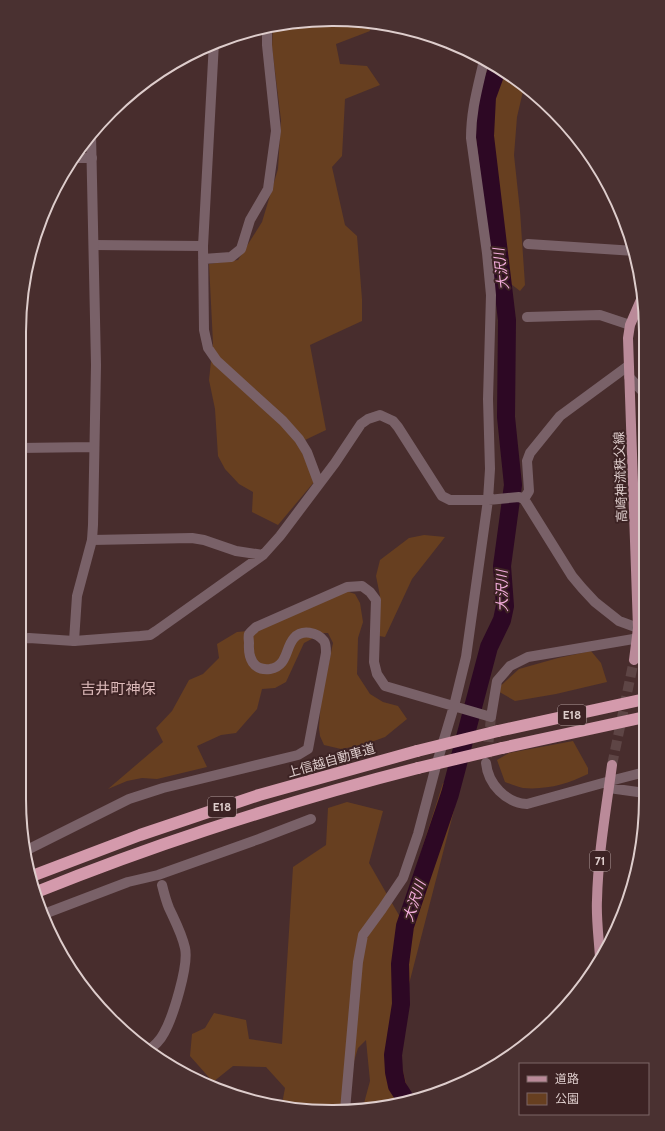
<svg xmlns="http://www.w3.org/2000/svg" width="665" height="1131" font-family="Cabin,'Noto Sans JP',sans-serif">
<rect width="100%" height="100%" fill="#482d2d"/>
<path fill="#673f20" d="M333 19 367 22 370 31 336 44 340 64 367 66 380 85 345 99 342 156 332 167 345 225 357 236 362 299V321L310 345 326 430 305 440 299 445 314 482 278 525 252 512 253 492 239 484 225 469 218 456 215 409 209 380 213 343 209 264 238 260 262 222 278 169 281 120 272 47 273 25Z
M503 70 524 87 517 117 514 155 520 211 525 285 520 291 511 284 490 147V104L495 87Z
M424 535 445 537 412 579 385 637 379 636 380 596 376 576 380 560 409 538Z
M346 591 355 594 360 603 363 622 358 638 357 674 370 694 383 702 398 706 407 719 385 737 363 745 341 749 324 745 320 736 319 728 321 700 333 643 328 633H323L304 643 286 682 275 688 262 689 257 709 236 733 221 735 197 746 207 767 157 779 142 778 127 781 108 789 163 742 156 728 172 711 189 680 203 674 219 658 217 644 237 632 259 630Z
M591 651 601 663 607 682 556 694 515 701 496 690 519 669 558 658Z
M573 741 588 768V774C567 784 547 790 523 788 517 787 511 784 505 782L497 760 509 753Z
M443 783 460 787 409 984 399 1055 410 1099 363 1107 370 1081 366 1040 358 1048 339 1111 332 1112 282 1104 285 1088 266 1067 233 1066 213 1082 190 1056 192 1034 205 1028 214 1013 246 1020 249 1039 282 1044 293 867 326 845 328 808 347 802 383 811 369 863 400 917Z"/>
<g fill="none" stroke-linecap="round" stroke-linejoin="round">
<path stroke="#2d0824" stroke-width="18" d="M406 1100 397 1086 394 1072 393 1055 401 1004 400 964 405 926 450 794 489 647 502 620 505 606 502 566 513 485 506 417 507 320 485 136 487 97 498 67"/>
<path stroke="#5e4545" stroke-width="10" stroke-dasharray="10 5" stroke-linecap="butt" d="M487 757 491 717"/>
<path stroke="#5e4545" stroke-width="10" stroke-dasharray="10 5" stroke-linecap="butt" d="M612 765 634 660"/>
<path stroke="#796168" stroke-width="10" d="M214 42 203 246 204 330 208 348 217 361 283 421 299 439 307 452 319 484
M72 158H92
M528 244 635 251
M94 245 203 246
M203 259 231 257 241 249 250 220 268 189 276 131 267 45V26
M527 317 600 315 630 325
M629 377 645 394
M524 499 529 491 527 461 530 453 560 416 628 366
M92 540 192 538 204 540 236 551 263 555
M19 639 29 638 74 641 140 636 150 635 156 631 263 555 280 536 335 463 361 424 368 419 380 415 393 421 398 427 442 496 450 500H488L519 497 524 499 572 576 582 588 595 602 619 621 638 628
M486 763C488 784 506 803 527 804L610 781 645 772
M609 788 645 793
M27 850 129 799 163 788 298 755 308 749 326 653C326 649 326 644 324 641 317 632 302 629 294 638 285 648 288 666 270 669 253 671 248 658 249 643 249 641 248 636 249 634 250 632 254 629 256 627L347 587 362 586 370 592 376 600 374 662 377 674 385 686 491 717 497 681 510 666 528 657 645 637
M44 914 128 882 158 875 259 839 311 819
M148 1050C154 1047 161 1039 164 1033 173 1017 189 965 185 948 182 934 175 921 169 908 166 901 164 893 162 885
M345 1110 358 962 363 935 382 909 403 878 418 834 436 766 454 706 466 657 488 500 490 469 488 399 491 295 487 253 471 138C471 110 478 87 484 60"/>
<path stroke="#796168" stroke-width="10" d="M19 448 94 447
M635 523 645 522
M74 641 77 596 92 540 93 525 96 365 91 134"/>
<path stroke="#ba8a99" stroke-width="10" d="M634 660 638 628 628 338 630 325 643 295
M600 958C599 939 596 919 597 900 598 855 606 810 612 765"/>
<path stroke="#d49aac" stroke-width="12" d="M498 731 645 699
M502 748 645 717
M32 876 140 835 259 795 417 751
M34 893C91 870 148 849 206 830 276 807 347 786 418 768"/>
<path stroke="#d49aac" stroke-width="12" d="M417 751 498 731
M418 768 502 748"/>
</g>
<g text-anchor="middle" stroke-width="4" stroke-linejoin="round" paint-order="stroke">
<g fill="#3d2324" stroke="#ae9a9a" stroke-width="1">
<rect x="558" y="705" width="28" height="20" rx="3"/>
<rect x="208" y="797" width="28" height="20" rx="3"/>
<rect x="590" y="851" width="20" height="20" rx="3"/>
</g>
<g font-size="12" font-weight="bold" fill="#decdcc">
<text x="572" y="719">E18</text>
<text x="222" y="811">E18</text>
<text x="600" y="865">71</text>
</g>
<g font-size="13" fill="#decdcc" stroke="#3d2324">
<text transform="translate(620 477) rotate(-92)" y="5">高崎神流秩父線</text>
<text transform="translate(331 760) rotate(-16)" y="5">上信越自動車道</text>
</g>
<g font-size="14" font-style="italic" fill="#f5aede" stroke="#3d2324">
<text transform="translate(501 269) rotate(-97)" y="5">大沢川</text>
<text transform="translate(502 591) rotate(-91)" y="5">大沢川</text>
<text transform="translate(414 901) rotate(-71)" y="5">大沢川</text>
</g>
<g font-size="15" fill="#dcb9b9" stroke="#3d2324">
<text x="118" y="694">吉井町神保</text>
</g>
</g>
<path d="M0 0H665V1131H0ZM332 26H333A306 306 0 0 1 639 332V799A306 306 0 0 1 333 1105H332A306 306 0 0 1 26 799V332A306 306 0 0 1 332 26Z" fill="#4a3131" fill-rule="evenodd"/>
<path fill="none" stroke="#decdcc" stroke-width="2" d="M332 26H333A306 306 0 0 1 639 332V799A306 306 0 0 1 333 1105H332A306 306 0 0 1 26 799V332A306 306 0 0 1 332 26Z"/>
<rect x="519" y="1063" width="130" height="52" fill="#3d2324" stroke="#7d6767"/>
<rect x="527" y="1076" width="20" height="6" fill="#ba8a99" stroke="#7d6767"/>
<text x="555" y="1083" font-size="12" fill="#decdcc">道路</text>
<rect x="527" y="1093" width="20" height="12" fill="#673f20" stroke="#7d6767"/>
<text x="555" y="1103" font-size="12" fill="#decdcc">公園</text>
</svg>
